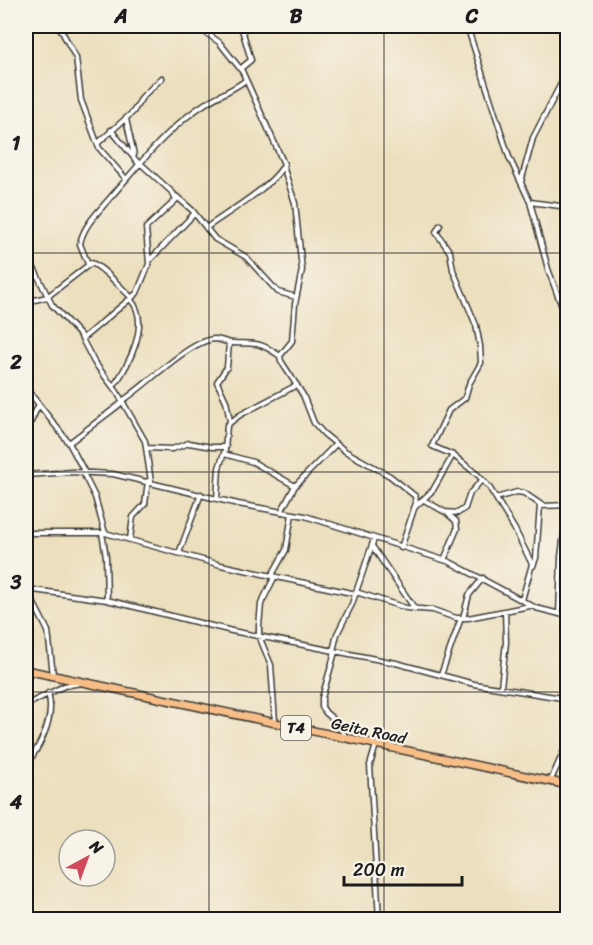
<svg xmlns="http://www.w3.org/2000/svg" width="593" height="945" font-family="Sriracha,sans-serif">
<rect width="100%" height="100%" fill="#f7f3e8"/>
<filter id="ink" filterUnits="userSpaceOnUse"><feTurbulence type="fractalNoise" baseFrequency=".0167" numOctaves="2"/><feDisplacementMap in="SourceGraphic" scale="12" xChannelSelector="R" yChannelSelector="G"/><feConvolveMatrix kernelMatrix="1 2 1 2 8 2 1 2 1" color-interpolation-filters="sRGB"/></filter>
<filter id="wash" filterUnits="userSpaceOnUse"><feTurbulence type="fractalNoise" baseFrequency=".008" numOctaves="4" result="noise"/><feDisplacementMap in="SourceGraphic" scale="24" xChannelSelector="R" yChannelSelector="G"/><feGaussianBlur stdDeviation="1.35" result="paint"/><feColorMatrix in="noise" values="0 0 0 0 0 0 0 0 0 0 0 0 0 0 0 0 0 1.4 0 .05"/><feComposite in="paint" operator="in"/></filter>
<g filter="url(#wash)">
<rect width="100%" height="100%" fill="#ecdfbe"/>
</g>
<g filter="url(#ink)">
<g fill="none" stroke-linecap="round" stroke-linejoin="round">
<defs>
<path id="minor" d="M59 26 76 58 81 100 99 148 126 179
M196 26 219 42 242 71 284 164C275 185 225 214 206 228
M467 26 509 157 530 202 548 269 568 323
M240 69 251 60 241 26
M126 119 134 155
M111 130 139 164
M98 143 133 112 143 96 162 78
M283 166 295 203 302 270 295 304 292 341 280 356 281 361 303 395 314 423 324 434 345 451 390 476 415 496 416 503 401 548
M521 182 533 138 568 70
M176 196 192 210 215 239 246 257 278 292 296 297
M530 202 568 207
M440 225 436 232 450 252 453 270 476 325 480 346 481 363 469 384 465 398 449 410 432 446 453 455 478 475 489 487 514 528 532 564 522 600
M26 252 52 305 80 335 94 362 117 392 145 441 151 482
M149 261 194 214
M88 264 80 244C83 226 99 211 110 198 140 164 167 128 206 103 219 95 233 90 246 80
M26 302 47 297 91 263C102 266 122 289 132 298
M82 339 137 293 149 264 146 228 176 200 173 193 140 163
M229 343 227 367 217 382 226 401 230 421
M113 387C129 365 151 323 131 300
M26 388 69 443 85 473
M122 401C145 387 189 340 215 339 221 339 226 343 233 343 256 344 259 341 280 356
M26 433 38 406
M69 443 123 402
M147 448 172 449 189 443 212 447H226
M224 454 253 462 295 486
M83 473 95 497 105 533
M26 475 72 472 113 474 238 504 305 516 450 562 536 608 568 616
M496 498 517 492 524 493 543 506 567 505
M217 499 219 468 225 450 227 425 240 415 297 385
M424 500 445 512 458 513 465 508 470 493 482 480
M414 508 433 490 453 455
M281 512 295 486 336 444
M26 533H105L221 565 356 594
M102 533 106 557 107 600
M130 539 133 517 145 504 148 481
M372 546 415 609
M179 553 201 494
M444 560 457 529 456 521 448 514
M533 566 536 558 540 505
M272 575 286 550 292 514
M275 576 261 604 259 626V636L271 665 275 722
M26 588 48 631 53 675
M26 589 107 600 232 631 396 663 474 684 568 699
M356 592 406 608 433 610 456 618H468L530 606
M559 614 561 557 568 501
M463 618 469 595 483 578
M333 651 337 634 352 604 374 539
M335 652 322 698V707L326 713 338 723 345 736
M441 675 461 618
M501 687 506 642 505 611
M26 705 64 686 81 683
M376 745 370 765 379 920
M26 766C40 746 56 718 48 693
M550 782 568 742"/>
<path id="trunk" d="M26 670 568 785"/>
</defs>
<use href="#minor" stroke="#3b3934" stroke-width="7"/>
<use href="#trunk" stroke="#3b3934" stroke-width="10"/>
<use href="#minor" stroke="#fff" stroke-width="4"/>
<use href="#trunk" stroke="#f7be87" stroke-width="7"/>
</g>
</g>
<path fill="none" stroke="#1c1c1c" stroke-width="1.5" stroke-opacity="0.55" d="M209 26V920M384 26V920M26 253H568M26 472H568M26 692H568"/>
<g text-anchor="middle" stroke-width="4.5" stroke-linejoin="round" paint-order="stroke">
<rect fill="#f7f3e8" stroke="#5e5c59" stroke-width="1.5" x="281" y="716" width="30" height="24" rx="4.5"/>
<g font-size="15" font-weight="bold" fill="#1c1c1c">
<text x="296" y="733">T4</text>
</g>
<g font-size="16" fill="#1c1c1c" stroke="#f7f3e8">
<text transform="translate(369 730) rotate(12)" y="6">Geita Road</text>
</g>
</g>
<rect width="593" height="945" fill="none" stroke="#f7f3e8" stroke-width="66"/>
<g transform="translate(87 858) rotate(41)"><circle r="28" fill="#f7f3e8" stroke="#9f9d96" stroke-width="1.5"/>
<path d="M0-4.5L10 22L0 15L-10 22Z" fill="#d1495b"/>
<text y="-9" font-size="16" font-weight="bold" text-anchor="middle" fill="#1c1c1c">N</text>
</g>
<path d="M344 876v9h118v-9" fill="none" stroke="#1c1c1c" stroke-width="3"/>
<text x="353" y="876" font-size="18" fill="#1c1c1c" stroke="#f7f3e8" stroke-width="4.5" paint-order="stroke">200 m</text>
<rect x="33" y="33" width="527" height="879" fill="none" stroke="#1c1c1c" stroke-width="2"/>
<g font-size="20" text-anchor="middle" font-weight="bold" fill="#1c1c1c">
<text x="121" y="23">A</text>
<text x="296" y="23">B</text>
<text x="472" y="23">C</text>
<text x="16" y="150">1</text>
<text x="16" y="369">2</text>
<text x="16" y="589">3</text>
<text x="16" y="809">4</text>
</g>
</svg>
